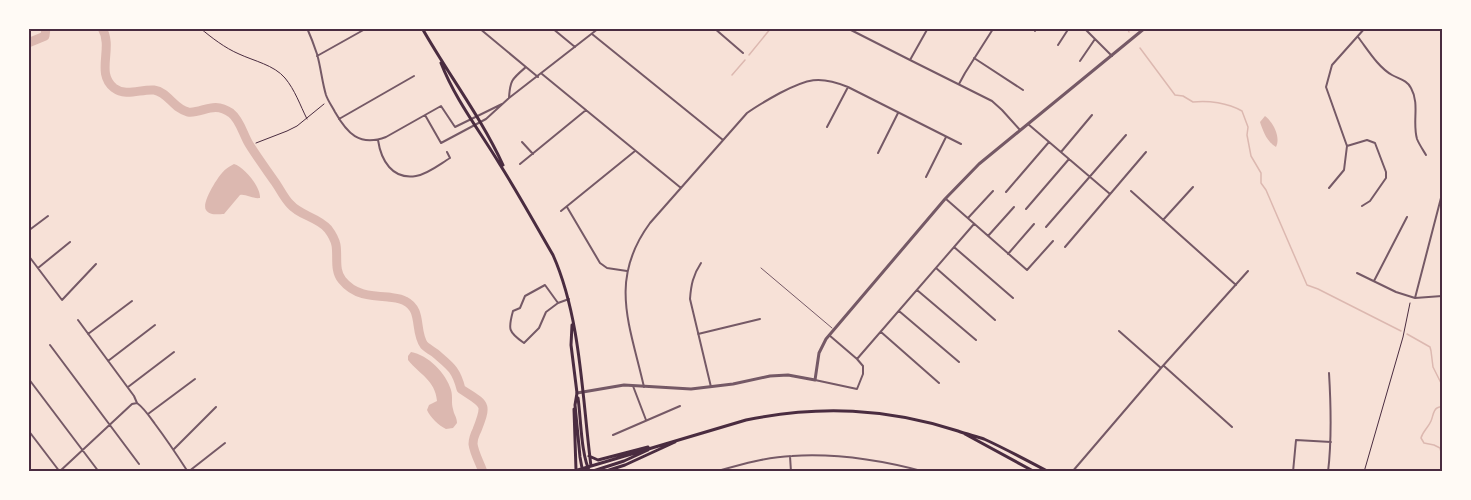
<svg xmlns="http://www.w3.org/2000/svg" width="1471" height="500" font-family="'Varela Round',sans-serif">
<rect width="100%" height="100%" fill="#f7e1d7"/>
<path fill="#dcb8b0" d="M1265 116C1273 122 1281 137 1276 147 1267 142 1263 131 1260 122Z
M234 164C244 167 261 187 260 198 252 199 247 194 240 195L224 214C219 214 210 216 206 210 201 203 219 174 226 169 228 167 231 166 234 164Z
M411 352C428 355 446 373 451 390 453 397 451 403 453 409 454 415 457 417 457 423L453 428 446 429C439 426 430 417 427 410L429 405 437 401C435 380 420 375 408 360V356Z"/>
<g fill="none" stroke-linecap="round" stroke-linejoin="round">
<path stroke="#dcb8b0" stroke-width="1.5" d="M1127 28 1129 32
M1140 48 1175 95 1183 96 1193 102C1208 100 1228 103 1242 111L1248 127 1247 135 1251 156 1261 173V183L1266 190 1307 285 1318 289 1401 331
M749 55 771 28
M732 75 745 60
M1407 334 1430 347 1431 351 1433 367 1442 385
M1442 393V397
M1442 406C1441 407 1439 407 1437 408 1433 410 1433 417 1431 421 1428 428 1423 431 1421 438L1424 443 1434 445 1440 448 1442 456"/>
<path stroke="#dcb8b0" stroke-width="9" d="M102 28C114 48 95 73 114 88 126 97 140 89 154 90 168 92 174 109 188 112 202 114 213 100 231 113 240 120 243 134 249 144 257 157 266 169 275 182 280 189 284 198 290 204 300 216 318 217 328 229 331 233 335 240 336 245 338 257 334 270 342 280 354 295 370 296 388 297 394 298 400 298 405 301 423 310 414 331 424 345 427 348 432 351 435 353 450 366 456 369 461 389 485 405 488 402 477 430 475 434 473 439 473 444 474 453 480 463 483 472
M28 43 45 36 46 28"/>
<path stroke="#4a2c40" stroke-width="1" d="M200 28C212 38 225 48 239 54 254 61 274 65 285 78 295 90 300 105 307 119
M256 143 287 131 297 126 324 104
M1364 472 1403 337 1410 303"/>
<path stroke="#755966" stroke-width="1" d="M761 268 832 328"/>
<path stroke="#755966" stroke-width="2" d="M307 28C311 37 314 45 317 54 321 68 322 82 326 95 328 101 332 106 335 112 347 133 359 147 386 137L441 106 455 127 502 104
M479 28 538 77
M552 28 575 47
M714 28 743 53
M847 28 910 60
M928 28 910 60 992 101 1002 110 1020 130
M1084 28 1112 56
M1035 31 1036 28
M592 34 723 140
M1358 37C1368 50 1378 67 1392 75 1399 79 1407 80 1411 88 1420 104 1412 122 1417 139 1419 144 1423 150 1426 155
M1058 45 1069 28
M317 56 367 28
M974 58 1023 90
M1080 61 1095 39
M542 74 681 188
M959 84 965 73 993 29
M509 98C510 80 512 79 526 67
M425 115 441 143 486 119 509 98 599 28
M339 119 414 76
M1028 124 1110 194
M827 127 848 87
M378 140C381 160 392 180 416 176 428 174 440 164 450 158L447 152
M522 142 533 154
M1347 146 1367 140 1375 143 1386 172V178L1370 201 1362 206
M1061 152 1092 115
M878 153 898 113
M520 164 586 110
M926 177 946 137
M1329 188 1344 170 1347 146 1326 87 1332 65 1365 28
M1131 191 1236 285
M1006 192 1049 142
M946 199 1027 270 1053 241
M567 207 600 263 607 268 627 271
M1026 209 1069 159
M561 211 635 151
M968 218 993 191
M1163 220 1193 187
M1046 227 1126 135
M28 231 48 216
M988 236 1014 207
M954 247 1013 298
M1065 247 1146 152
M1008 254 1034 224
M28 255 62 300 96 264
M701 263C693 275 691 285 690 299L711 387
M38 268 70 242
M936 268 995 320
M1357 273 1396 292 1415 298 1442 194
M1374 281 1407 217
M917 290 976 340
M1415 298 1442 296
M558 303 545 285 525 296 520 308 513 311C508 329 508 332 524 343L539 328 546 312 558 303 569 299
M899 311 959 362
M78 320 134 396 137 403
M1119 331 1161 368
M881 332 939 383
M88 334 132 301
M698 334 760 319
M50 345 139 464
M857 359 974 224
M108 361 155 325
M1164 366 1232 427
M28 378 99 472
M815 380 857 389 863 374V366L857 359 829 335
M633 386 646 420
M128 387 174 352
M644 387C630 325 608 280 650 223L747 113C758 105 769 99 780 93 807 79 819 75 848 87L961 144
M148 414 195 379
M28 430 60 472
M613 435 680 406
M174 449 216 407
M790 456 791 472
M59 472 132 404 137 403C144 408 150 417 155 424 167 440 177 455 188 472L225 443
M714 472C739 465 766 457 792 456 838 453 881 460 925 472
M1072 472 1161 368 1248 271
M1293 472 1296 440 1331 442
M1328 472C1332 439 1331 406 1329 373"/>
<path stroke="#755966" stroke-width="3" d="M577 393 624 385 691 389 733 384 770 376 788 375 815 380 819 353 826 339 945 199 979 164 1145 28"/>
<path stroke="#4a2c40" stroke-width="3" d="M422 28C448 74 481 117 503 165
M441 63C455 99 479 130 499 163 518 193 535 224 553 255 581 318 582 397 591 466
M572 325 571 345 577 393 575 405 580 457 582 468 585 472
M578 398C581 418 581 456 590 472
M574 409 576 470
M965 434 1035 472
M589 456 598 460 648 447
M571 472 746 420C819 405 887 408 958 431 966 434 975 436 984 439 1006 449 1028 461 1049 472
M590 472 624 461 648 450
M603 472 625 465 675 442"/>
</g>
<rect width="1471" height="500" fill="none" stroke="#fffaf5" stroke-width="60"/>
<rect x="30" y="30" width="1411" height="440" fill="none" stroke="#4a2c40" stroke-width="2"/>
</svg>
